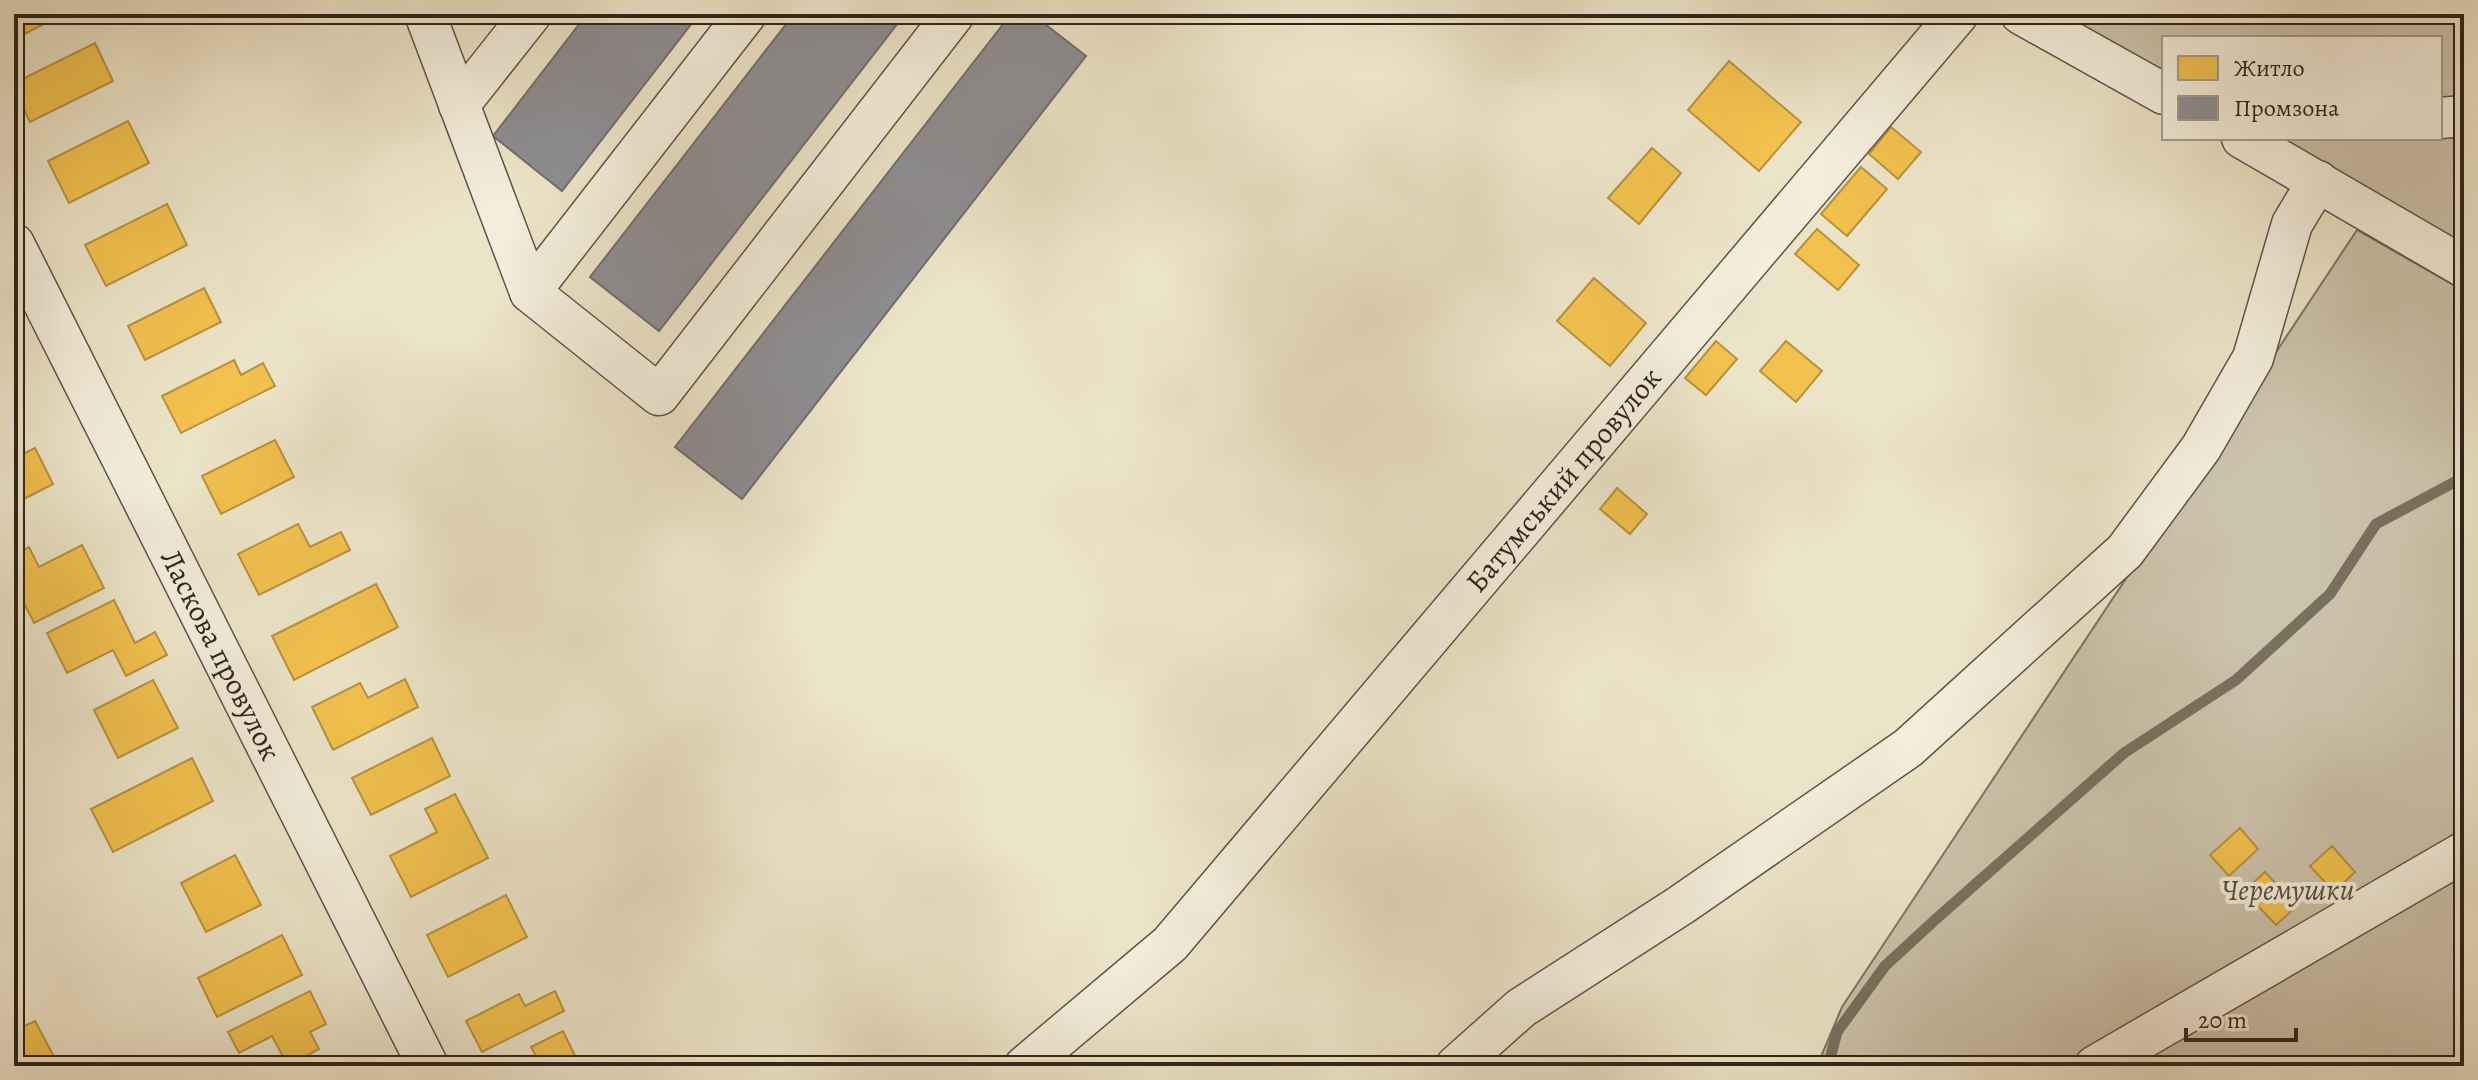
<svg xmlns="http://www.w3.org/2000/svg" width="2478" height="1080" font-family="Alegreya,serif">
<rect width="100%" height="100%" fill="#ece4c8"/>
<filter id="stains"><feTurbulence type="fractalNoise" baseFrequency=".0025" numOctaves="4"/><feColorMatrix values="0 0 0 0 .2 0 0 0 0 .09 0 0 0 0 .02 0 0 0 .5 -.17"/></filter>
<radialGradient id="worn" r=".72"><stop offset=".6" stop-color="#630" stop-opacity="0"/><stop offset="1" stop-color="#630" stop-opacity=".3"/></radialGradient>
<path fill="#ccc3ab" stroke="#7e7464" stroke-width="2" d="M2057 14H2464V245L2276 138H2440V38H2164V75Z
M2357 230 2464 291V1066H1817L1842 1007Z"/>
<path fill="#f2c14e" stroke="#b8923f" stroke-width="2" d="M14 14H36L42 25 15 39Z
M95 43 113 81 30 122 14 89V83Z
M1729 61 1801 122 1759 171 1688 110Z
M128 121 149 163 69 203 48 161Z
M1891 127 1921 152 1898 179 1869 154Z
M1652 148 1681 173 1639 224 1608 198Z
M1861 167 1887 189 1847 236 1821 214Z
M167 204 187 245 106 286 85 245Z
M1817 229 1859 265 1838 290 1795 254Z
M1594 278 1646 323 1610 366 1557 321Z
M204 288 221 322 145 360 128 326Z
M1716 341 1737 359 1706 395 1685 378Z
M1786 341 1822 371 1796 402 1760 371Z
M234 360 241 375 263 363 275 386 181 433 162 396Z
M275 440 294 477 221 514 202 476Z
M35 448 53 484 14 504V458Z
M1617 488 1647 514 1630 534 1600 509Z
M298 524 310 547 341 532 350 550 259 595 238 554Z
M82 545 104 588 34 623 14 584V555L29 547 39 567Z
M376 584 398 627 294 680 272 636Z
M114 600 135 643 155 632 167 655 126 676 113 650 67 673 47 633Z
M405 679 418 707 333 750 312 707 360 683 368 698Z
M153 680 178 728 118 758 94 710Z
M432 738 450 776 371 815 352 778Z
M192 758 213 801 113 852 91 809Z
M455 794 488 858 411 897 390 856 437 832 425 809Z
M2240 828 2258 849 2229 876 2210 855Z
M2332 846 2355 872 2334 892 2310 866Z
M235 855 261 905 206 932 181 883Z
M2265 872 2297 906 2276 925 2244 891Z
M506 895 527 937 448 977 427 935Z
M282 935 302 975 217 1017 198 978Z
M310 991 326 1024 310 1032 319 1049 288 1066 272 1036 239 1053 228 1032Z
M555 991 564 1011 482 1052 466 1021 519 994 525 1006Z
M35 1021 59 1066H14V1031Z
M563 1031 580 1066H541L531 1047Z"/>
<path fill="#8d8d92" stroke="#716e6f" stroke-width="2" d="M587 14H699L562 191 493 136Z
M794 14H905L659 331 590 277Z
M1011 14H1032L1086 56 742 499 675 447Z"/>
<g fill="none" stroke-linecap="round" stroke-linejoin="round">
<path stroke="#7a7060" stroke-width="11" d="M1828 1066 1837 1032 1885 966 1936 919 2124 753 2236 680 2330 594 2376 524 2464 477"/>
<defs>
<g id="minor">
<path d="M425 14 530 292 659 395 954 14"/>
<path d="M2021 14 2164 94"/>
<path d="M459 105 531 14"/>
<path d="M2440 118 2464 116"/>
<path d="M2242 138 2464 267"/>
<path id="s1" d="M14 244 428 1066"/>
<path d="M530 292 746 14"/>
<path id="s2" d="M1025 1066 1170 944 1958 14"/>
<path d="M1456 1066 1521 1008 1681 905 1908 748 2125 551 2201 448 2253 358 2292 224 2318 181"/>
<path d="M2095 1066 2464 852"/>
</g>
</defs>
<use href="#minor" stroke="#5f5447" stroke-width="43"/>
<use href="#minor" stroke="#f3eddb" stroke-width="40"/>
</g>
<g text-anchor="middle" stroke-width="8" stroke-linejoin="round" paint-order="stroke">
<g font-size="30" fill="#30241c" stroke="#f3eddb">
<text dy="10" stroke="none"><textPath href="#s2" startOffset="798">Батумський провулок</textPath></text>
<text dy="10" stroke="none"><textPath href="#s1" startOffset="460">Ласкова провулок</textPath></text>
</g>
<g font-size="30" font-style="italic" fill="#574c40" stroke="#f3eddb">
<text x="2288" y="900">Черемушки</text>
</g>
</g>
<rect width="2478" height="1080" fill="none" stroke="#ece4c8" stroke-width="48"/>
<rect x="16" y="16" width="2446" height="1048" fill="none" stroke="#30241c" stroke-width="4"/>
<rect x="24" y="24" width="2430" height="1032" fill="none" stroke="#30241c" stroke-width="2"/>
<rect x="2162" y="36" width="280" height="104" fill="#f3eddb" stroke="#a59d8f" stroke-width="2"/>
<rect x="2178" y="56" width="40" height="24" fill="#f2c14e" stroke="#a59d8f" stroke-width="2"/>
<text x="2234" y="76" font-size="24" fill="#30241c">Житло</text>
<rect x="2178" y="96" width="40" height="24" fill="#8d8d92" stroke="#a59d8f" stroke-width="2"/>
<text x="2234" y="116" font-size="24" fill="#30241c">Промзона</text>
<path d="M2186 1028v12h110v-12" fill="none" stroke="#30241c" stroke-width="4"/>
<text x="2198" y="1028" font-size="24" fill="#30241c" stroke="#f3eddb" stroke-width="6" paint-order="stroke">20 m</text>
<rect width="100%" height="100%" filter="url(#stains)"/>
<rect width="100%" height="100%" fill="url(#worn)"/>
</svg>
